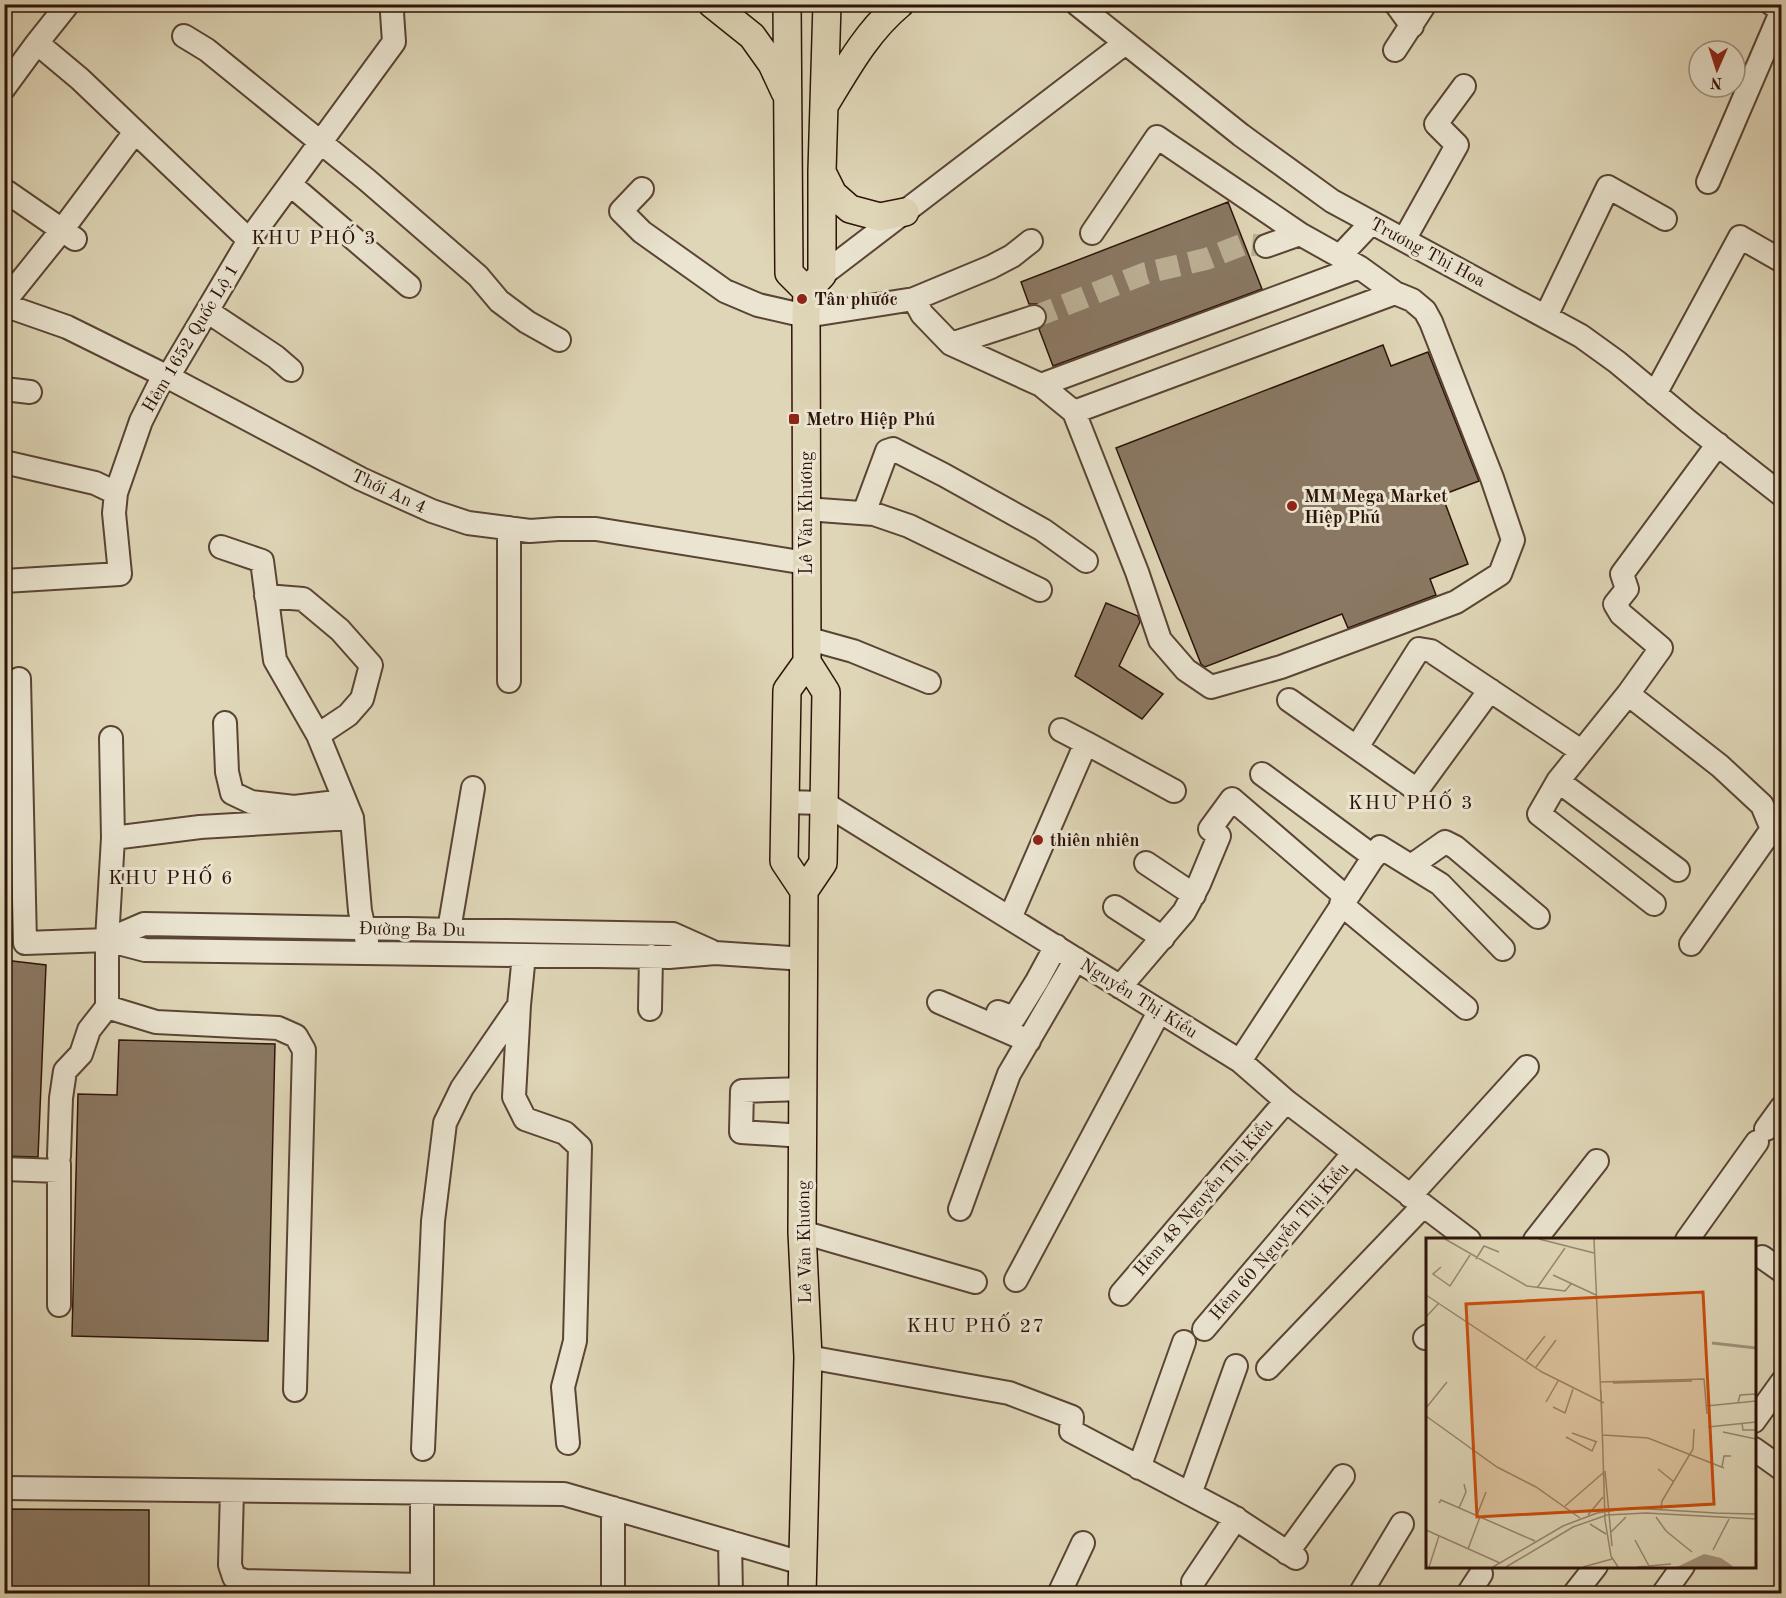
<svg xmlns="http://www.w3.org/2000/svg" width="1786" height="1598" font-family="'Old Standard TT',serif">
<rect width="100%" height="100%" fill="#dfd6b7"/>
<filter id="stains"><feTurbulence type="fractalNoise" baseFrequency=".00333" numOctaves="4"/><feColorMatrix values="0 0 0 0 .2 0 0 0 0 .09 0 0 0 0 .02 0 0 0 .5 -.17"/></filter>
<radialGradient id="worn" r=".72"><stop offset=".6" stop-color="#630" stop-opacity="0"/><stop offset="1" stop-color="#630" stop-opacity=".3"/></radialGradient>
<path fill="#8a7863" stroke="#2d1309" stroke-width="1.5" d="M1228 202 1262 289 1053 366 1039 329 1047 320V312L1043 307 1037 304H1029L1021 282Z
M1383 345 1391 366 1428 352 1479 481 1442 495 1468 564 1430 579 1436 595 1348 628 1342 614 1205 667 1201 664 1116 448Z
M1106 603 1138 616 1140 622 1119 666 1163 694 1142 719 1075 676Z
M4 960 46 965 38 1157 4 1156Z
M119 1040 275 1044 268 1341 72 1336 78 1094 117 1095Z
M4 1509 149 1510V1593H4Z"/>
<g fill="none" stroke-linecap="round" stroke-linejoin="round">
<path stroke="#bbaf94" stroke-width="22" stroke-dasharray="22 11" stroke-linecap="butt" d="M1034 317 1146 273 1206 259 1244 244 1266 246"/>
<defs>
<path id="minor" d="M1077 4 1241 135 1332 201 1581 336 1617 362 1689 422 1782 495
M1396 4 1412 26
M184 36 207 50 367 180 478 276 499 301 527 322 559 340
M37 43 80 79 249 240
M1395 50 1425 4
M4 88 37 43 68 4
M1708 182 1782 10 1772 4
M291 185 409 286
M642 189 621 211 642 232 725 291 758 305 806 316 914 299 991 267 1012 256 1031 241
M7 192 75 239
M1404 240 1457 145 1436 124 1464 86
M1266 246 1300 234
M1340 256 1371 223
M822 275 1124 44
M914 299 922 314 951 344 1041 385 1074 412 1137 572 1160 640 1186 670 1211 687 1281 667 1456 602 1500 574 1513 540 1492 478 1431 322 1425 311 1412 300 1395 293 1359 267 1300 234 1157 137 1092 233
M4 302 62 230 135 132
M4 305 67 327 168 377 361 479 432 511 468 523 530 531 558 529H596L806 563
M207 311 276 357 291 370
M1546 316 1608 187 1665 219
M951 344 1034 317
M1041 385 1359 267
M4 389 30 392
M1655 394 1740 237 1782 261
M1074 412 1395 293
M4 462 95 483 116 493
M806 509 874 514 909 526 1040 590
M864 513 887 451 893 449 944 475 1043 530 1086 561
M509 528V681
M221 547 262 561 275 660 318 735 352 818 360 911 367 942
M4 581 120 574 114 513 116 493 141 421 160 383 168 377 249 240 394 42 392 13 394 4
M266 596 303 599 340 630 371 665 362 699 348 715 318 735
M806 638 853 651 929 682
M19 679 25 943 107 940 145 950 669 957 715 953 805 959
M1628 694 1720 766 1762 805 1772 829 1782 838
M1289 700 1417 790 1490 690
M225 723 227 772 232 793 251 802 294 807 345 801
M1061 730 1086 743
M111 738 113 838
M1357 747 1419 649 1431 651 1581 751
M1262 774 1374 857
M1558 781 1678 870
M784 802 824 803 1240 1061 1286 1101 1469 1240
M1146 863 1194 895
M1411 866 1445 842 1455 847 1538 917
M1341 904 1466 1008
M1654 904 1539 814 1558 781 1628 694 1661 648 1621 614 1615 604 1627 589 1622 574 1718 444
M1115 907 1163 938
M1010 918 1086 743 1174 791
M449 930 473 788
M107 940 144 924 673 934 711 951
M1691 944 1772 829
M524 955 519 1005 514 1097 525 1119 565 1133 580 1147 575 1341 563 1387 568 1443
M1120 987 1184 912 1199 884 1219 836 1210 829 1232 799 1346 897
M939 1002 1029 1041
M650 1009 651 956
M998 1012 1014 1018 1037 981 1056 946
M1240 1061 1380 847 1440 884 1503 949
M1766 1129 1782 1107
M804 1136 741 1132 742 1091 804 1089
M59 1156 61 1098 65 1071 81 1054 89 1030 107 1007
M4 1169 59 1171
M1410 1196 1527 1067
M960 1209 1009 1074 1076 959
M802 1232 975 1282
M1535 1240 1597 1161
M1687 1240 1757 1142
M1762 1257 1782 1271
M1016 1280 1159 1012
M1121 1294 1286 1101
M59 1305V1164
M1204 1329 1354 1153
M1425 1338 1428 1336
M808 1357 1009 1393 1072 1417 1071 1431 1230 1515 1296 1558
M1268 1368 1423 1206
M295 1390 304 1050 296 1036 278 1028 156 1022 107 1007V940L113 838 200 827 352 818
M1754 1421 1782 1382
M423 1449 433 1221 445 1123 462 1088 519 1005
M1754 1449 1782 1469
M1139 1468 1184 1342
M4 1488 564 1494 802 1563
M232 1491 230 1565 234 1577 245 1581 422 1585
M1190 1494 1236 1366
M730 1542 731 1594
M1287 1553 1343 1476
M1193 1582 1236 1518
M422 1594V1493
M613 1594V1508
M1059 1594 1083 1543
M1360 1594 1402 1524
M1468 1594 1481 1574
M1574 1594 1596 1566
M1663 1594 1683 1566"/>
<path id="major" d="M712 4 752 36 772 64 785 92
M787 4 789 273 807 291
M824 106C846 70 867 31 900 4
M822 172 833 194 850 209 880 217 905 212
M804 891 823 863 826 692 807 662 806 316 807 291 822 275V171L827 4
M802 1594 808 1357 802 1232 804 891 784 861 787 690 807 662"/>
</defs>
<use href="#minor" stroke="#5a4434" stroke-width="26"/>
<use href="#major" stroke="#2d1309" stroke-width="30"/>
<use href="#minor" stroke="#eae4d0" stroke-width="22"/>
<use href="#major" stroke="#dfd6b7" stroke-width="27"/>
</g>
<g fill="#8f2418" stroke="#eae4d0" stroke-width="2">
<circle cx="802" cy="299" r="6"/>
<rect x="788" y="413" width="12" height="12" rx="3"/>
<circle cx="1292" cy="506" r="6"/>
<circle cx="1038" cy="840" r="6"/>
</g>
<g text-anchor="middle" stroke-width="6" stroke-linejoin="round" paint-order="stroke">
<g font-size="18" fill="#2d1309" stroke="#eae4d0">
<text transform="translate(1428 252) rotate(28)" y="6">Trương Thị Hoa</text>
<text transform="translate(190 338) rotate(-59)" y="6">Hẻm 1652 Quốc Lộ 1</text>
<text transform="translate(389 491) rotate(25)" y="6">Thới An 4</text>
<text transform="translate(806 513) rotate(-90)" y="6">Lê Văn Khương</text>
<text transform="translate(412 929) rotate(1)" y="6">Đường Ba Du</text>
<text transform="translate(1139 998) rotate(32)" y="6">Nguyễn Thị Kiểu</text>
<text transform="translate(1203 1197) rotate(-49)" y="6">Hẻm 48 Nguyễn Thị Kiểu</text>
<text transform="translate(1279 1241) rotate(-49)" y="6">Hẻm 60 Nguyễn Thị Kiểu</text>
<text transform="translate(804 1242) rotate(-91)" y="6">Lê Văn Khương</text>
</g>
<g font-size="18" font-weight="bold" fill="#2d1309" stroke="#eae4d0" text-anchor="start">
<text x="814" y="305">Tân phước</text>
<text x="806" y="425">Metro Hiệp Phú</text>
<text x="1304" y="502">MM Mega Market<tspan x="1304" dy="21">Hiệp Phú</tspan></text>
<text x="1050" y="846">thiên nhiên</text>
</g>
<g font-size="20" letter-spacing="1.5" fill="#2d1309" stroke="#eae4d0">
<text x="314" y="244">KHU PHỐ 3</text>
<text x="1411" y="809">KHU PHỐ 3</text>
<text x="171" y="884">KHU PHỐ 6</text>
<text x="976" y="1332">KHU PHỐ 27</text>
</g>
</g>
<g transform="translate(1426 1238)">
<rect width="330" height="330" fill="#dfd6b7"/>
<path d="M278 316 295 320 308 329H251Z" fill="#a2947c"/>
<path fill="none" stroke="#a2947c" stroke-width="3" d="M286 105 330 110"/>
<path fill="none" stroke="#988871" stroke-width="1.5" d="M19 1 101 48 139 53 145 46M113 1 168 15M168 1 176 184M50 21 58 8 73 14M15 29 7 36 24 48 44 17M127 37 170 57M111 50 139 10M0 57 116 134 178 165M0 79 13 65M100 122 119 98M110 129 130 102M174 144 278 141 281 176M187 145 266 143M175 153 179 282 185 318 192 329M120 164 132 143M312 165 314 157 330 156M280 168 330 163M127 169 139 175 147 151M0 170 21 144M0 178 71 229 110 249 154 280M316 185 317 192H330M282 189 330 184M297 194 330 201M146 195 171 204M177 197 222 200 298 230M140 199 166 213 170 204M296 229 298 218H305M232 231 248 244M179 233 186 308M13 265 15 262 54 279 42 311M139 268 177 235M33 270 40 254 38 246M235 271 236 263 267 211 268 191M286 275 330 276M51 277 60 254M162 277 177 259M54 279 109 303M230 279 240 293 266 314M164 286 180 296M0 292 74 325M185 294 200 279M209 302 223 328M287 312 303 281M3 329 13 298M67 329 137 288 171 275 205 270 290 275M80 329 147 289 181 277 220 275 330 281M157 329 186 321M211 329 245 326"/>
<path fill="#cc4e0c" fill-opacity="0.15" stroke="#cc4e0c" stroke-width="3" d="M277 54 288 266 51 279 40 66Z"/>
<rect width="330" height="330" fill="none" stroke="#2d1309" stroke-width="3"/>
</g>
<rect width="1786" height="1598" fill="none" stroke="#dfd6b7" stroke-width="24"/>
<rect x="6" y="6" width="1774" height="1586" fill="none" stroke="#2d1309" stroke-width="3"/>
<rect x="12" y="12" width="1762" height="1574" fill="none" stroke="#2d1309" stroke-width="1.5"/>
<g transform="translate(1717 69) rotate(183)"><circle r="28" fill="#eae4d0" stroke="#9e9080" stroke-width="1.5"/>
<path d="M0-4.5L10 22L0 15L-10 22Z" fill="#8f2418"/>
<text y="-9" font-size="16" font-weight="bold" text-anchor="middle" fill="#2d1309">N</text>
</g>
<rect width="100%" height="100%" filter="url(#stains)"/>
<rect width="100%" height="100%" fill="url(#worn)"/>
</svg>
